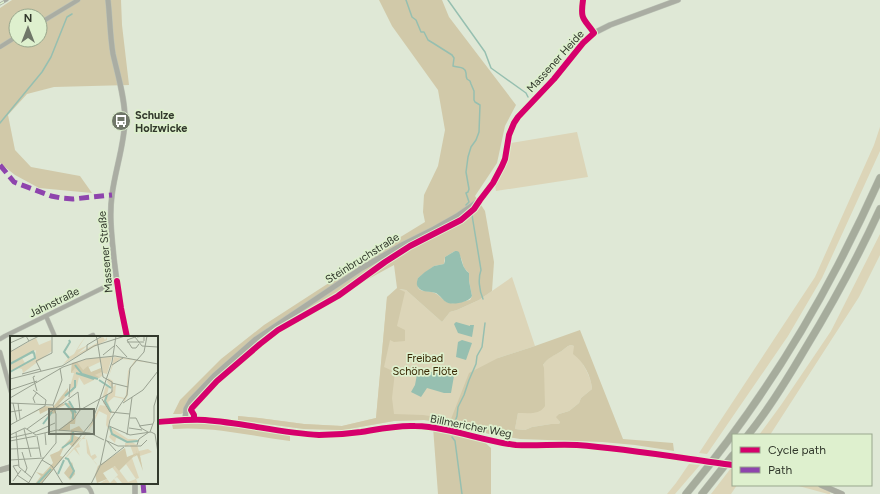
<svg xmlns="http://www.w3.org/2000/svg" width="880" height="494" font-family="Figtree,sans-serif">
<rect width="100%" height="100%" fill="#dfe8d6"/>
<path fill="#dcd5b8" d="M880 127V151L822 278 788 336 707 454 699 453 815 277 874 145Z
M577 132 588 177 496 191 495 185 506 164 511 143Z
M880 234V255L859 297 770 435H759L781 405 831 331Z
M512 277 535 346 498 358 449 423 424 420 394 421 343 430 304 429 238 420V416L259 418 304 424 342 426 376 418 387 297 397 289 406 290 442 322 450 312 457 310 479 300Z
M571 345 574 346V349C581 362 591 374 592 389L581 398 579 403 569 411 559 414 558 419 560 422 559 424H551L532 427 525 430 515 429 518 413 543 365C548 358 552 356 560 352 564 350 566 346 571 345Z
M689 464 700 465 675 494H667L676 483Z
M731 468 733 469V485H737L731 494H711Z
M795 485H816L831 490 830 494H828Z"/>
<path fill="#d1c9a9" fill-rule="evenodd" d="M12 0H121L122 25 129 85 54 87 27 94 8 115 15 150 31 167 80 176 92 193 39 188 15 175 0 163V8ZM16 16H40V40H16Z
M379 0H442L449 17 516 105 505 126 497 163 475 196 485 211 494 262 492 291 479 300 457 310 450 312 442 322 406 290 399 289 405 292 397 326 405 330V341L394 342 390 340 384 367 395 372 392 398 394 414 423 415 451 419 469 373 498 358 535 346 580 330 623 439 673 443 674 451 635 445 602 442 520 439 489 434 449 423 424 420 394 421 343 430 304 429 238 420V416L259 418 304 424 342 426 376 418 387 297 397 288 394 265 315 308 277 329 250 351 216 381 191 408 181 414H173L180 400 221 359 264 325 389 244 425 222 423 212 424 195 438 166 445 130 438 90 392 26ZM455 251C457 253 459 254 460 256 464 263 461 266 469 273V281L472 296 470 300C463 301 452 306 445 301 442 299 439 295 435 293 425 289 415 295 418 278L434 266 444 264 445 257ZM571 345 574 346 573 354C584 362 591 376 592 389L581 398 579 403 569 411 559 414 556 417 560 422 559 424H551L532 427 525 430 515 429 518 413C528 413 540 415 545 406L544 368 543 365C548 358 553 356 560 352 564 350 566 346 571 345Z
M193 423 226 425 290 435V441C251 436 212 426 173 429L172 424Z
M433 427 480 438 491 448V494H438Z"/>
<path fill="#96bfb0" d="M455 251H457L459 252C462 260 462 268 469 273V281L472 296C469 302 455 305 448 303 443 301 440 295 436 293 430 291 422 293 418 287 416 285 417 281 418 278L425 272 434 266 444 264 445 261V257Z
M456 322 470 326V325H474L472 337 458 333 454 324Z
M462 340 472 343 466 360 456 357 458 342Z
M418 369 441 374 442 372 454 376 451 393H444L427 388 421 397 411 392 415 385Z"/>
<g fill="none" stroke-linecap="round" stroke-linejoin="round">
<path stroke="#96bfb0" stroke-width="1.5" d="M406 0 412 17 416 20 421 32H424L428 40 433 43 452 55 454 58 453 66C458 68 465 66 466 73 466 75 466 77 467 79L470 81 471 84 474 91V100L475 102 480 105 479 132 476 140 471 147 468 157 466 172 469 189 468 192 466 193 469 202 466 205
M448 0 485 52 491 68 526 93 528 97
M0 123 42 72 51 57 67 17 72 14
M472 215 481 270C478 278 479 290 483 299
M454 425 457 416 458 407 464 395 469 380 476 364 477 356 482 347 485 323
M452 437 455 441 462 494"/>
<defs>
<path id="minor" d="M583 0C580 21 584 18 594 33
M40 23 78 0
M0 47 16 37
M46 316 55 337
M89 337 93 335
M0 339 5 336 117 281
M0 352 11 392
M50 494 82 485C88 485 90 488 92 494"/>
<path id="tertiary" d="M108 0C110 18 110 36 113 54 118 76 125 98 125 120 124 147 115 170 112 195 109 216 112 238 114 259 117 285 121 311 127 337
M185 420 186 409 191 400 214 376 256 339 362 268 402 245 434 229 457 216 480 200 493 183 502 166 505 159 509 135 514 123 518 117 554 79 583 43 594 33 610 25 678 0
M135 483V494"/>
<path id="secondary" d="M157 422C173 421 189 419 205 420 244 423 281 433 319 435 333 435 347 434 361 432 379 429 397 425 415 426 450 427 482 441 516 445 536 446 557 444 577 445 615 448 653 454 691 459
M0 470 11 467
M821 485 842 494"/>
<path id="motorway" d="M748 435C770 408 788 378 805 349 833 303 858 257 880 209
M686 494C744 424 796 346 838 265 853 236 867 207 880 178
M702 494 733 455"/>
</defs>
<use href="#minor" stroke="#bcc3b6" stroke-width="5"/>
<use href="#tertiary" stroke="#bcc3b6" stroke-width="6"/>
<use href="#secondary" stroke="#bcc3b6" stroke-width="6"/>
<use href="#motorway" stroke="#bcc3b6" stroke-width="8"/>
<use href="#minor" stroke="#aaada3" stroke-width="4"/>
<use href="#tertiary" stroke="#aaada3" stroke-width="5"/>
<use href="#secondary" stroke="#a9aca0" stroke-width="5.5"/>
<use href="#motorway" stroke="#a6ac9c" stroke-width="7"/>
<defs>
<path id="rail" d="M0 4 7 0"/>
</defs>
<use href="#rail" stroke="#a8aca2" stroke-width="3"/>
<use href="#rail" stroke="#def0ce" stroke-width="1.5" stroke-dasharray="4.5" stroke-linecap="butt"/>
<defs>
<path id="secondary-bridge" d="M691 459 733 465"/>
</defs>
<use href="#secondary-bridge" stroke="#bcc3b6" stroke-width="6" stroke-linecap="butt"/>
<use href="#secondary-bridge" stroke="#a9aca0" stroke-width="5.5"/>
<path stroke="#8e44ad" stroke-width="5" stroke-dasharray="10 5" stroke-linecap="butt" d="M0 165 14 182 51 196 61 198 73 199 112 195
M143 483 144 494"/>
<defs>
<path id="cycleway" d="M117 281 121 308 127 337
M194 419V415L191 410 192 408 217 381 260 344 278 330 338 296 385 262 410 246 461 220 474 209 480 200 493 183 502 166 505 159 509 135 514 123 518 117 554 79 583 43 594 33C584 18 580 21 583 0
M157 422C173 421 189 419 205 420 244 423 281 433 319 435 333 435 347 434 361 432 379 429 397 425 415 426 450 427 482 441 516 445 536 446 557 444 577 445 629 449 681 458 733 465"/>
</defs>
<use href="#cycleway" stroke="#def0ce" stroke-width="8"/>
<use href="#cycleway" stroke="#d6006c" stroke-width="6"/>
</g>
<defs>
<symbol id="bus-disc" viewBox="-11 -11 22 22"><circle r="9.5" fill="#6f7668" stroke="#def0ce"/><path d="M-5-6H5V4H4V6H2V4H-2V6H-4V4H-5ZM-3.5-4V0h7V-4ZM-3.5 1.2v1.5H-2V1.2ZM2 1.2v1.5H3.5V1.2Z" fill="#fff"/></symbol>
</defs>
<g fill-rule="evenodd">
<use href="#bus-disc" x="110" y="110" width="22" height="22"/>
</g>
<g text-anchor="middle" stroke-width="3.5" stroke-linejoin="round" paint-order="stroke">
<g font-size="11" fill="#32392c" stroke="#def0ce">
<text transform="translate(555 61) rotate(-48)" y="4">Massener Heide</text>
<text transform="translate(105 252) rotate(-95)" y="4">Massener Straße</text>
<text transform="translate(362 258) rotate(-32)" y="4">Steinbruchstraße</text>
<text transform="translate(54 302) rotate(-26)" y="4">Jahnstraße</text>
<text transform="translate(471 426) rotate(11)" y="4">Billmericher Weg</text>
</g>
<g font-size="11" font-weight="bold" fill="#32392c" stroke="#def0ce" text-anchor="start">
<text x="135" y="119">Schulze<tspan x="135" dy="13">Holzwicke</tspan></text>
</g>
<g font-size="11" fill="#382804" stroke="#def0ce">
<text x="425" y="362">Freibad<tspan x="425" dy="13">Schöne Flöte</tspan></text>
</g>
</g>
<g transform="translate(10 336)">
<rect width="148" height="148" fill="#dfe8d6"/>
<path d="M76 0 67 14 78 9 67 18 87 7V4L93 1 95 4 97 1V4L53 28 58 23 54 16 60 6 55 16 59 21 64 18 70 8ZM26 2 29 9 41 4 42 15 13 37 12 33 8 32 25 22 26 14 0 27V8L2 15ZM102 21 97 38 93 37 90 22V26L73 34 84 39 92 36V40L74 49 69 41 67 50 59 60 63 53 61 52 58 57 64 37H61L62 27 82 22ZM104 21 120 23 148 28 126 25 119 35 118 59 114 67V63L104 61 98 66 101 75 105 76 101 77 98 90 118 103H128L122 106 127 109 129 115 138 113 142 116 130 120 132 131 128 116 127 119 122 122 129 142 126 143 128 148H109L112 147 107 141 104 143 108 148H89L97 143 100 147 108 139 102 131 106 130 118 146 126 143 116 128 120 123 124 120 120 109 115 111V107L118 106 106 102 105 107 99 101 101 97 96 89 97 79 89 75 83 88 77 96 90 69 96 70 93 67 95 61 92 63 96 49 99 50 97 59 103 53 97 46 98 42 103 45V51L106 48 105 60 115 62 116 58 118 35 125 24 110 23 103 29 99 40ZM12 22 15 27 0 36V29ZM77 97 74 102 76 103 77 104 81 120 85 118 87 121 83 124 86 127 87 129 77 117 76 103H72L69 107 70 111 66 112 70 120 64 113 56 122H59L61 127 58 123H54Z" fill="#dcd5b8"/>
<path d="M67 26 73 34 78 30 81 36 91 32 92 36 85 39 91 42 74 39 65 32 61 37 62 27ZM58 52V58L49 68 59 67 66 78 65 88H60V94L69 90 74 96 64 95 65 100 71 102 63 111 59 108 54 111 50 120 54 121 57 117 31 148H25L31 140 26 136 33 138 43 127 40 119 49 115 60 103 61 94 48 95 61 84 62 79 57 68 46 73V77L41 78 40 81 44 83 38 80V74L30 78 25 80 30 78 29 74 17 80 35 70 43 71ZM115 112 117 121 127 117 126 114 128 118 129 115 133 135 127 119 124 121 127 117 109 135 105 130 93 137 97 143 87 147 85 139 88 130ZM62 126 65 138 60 144 54 137Z" fill="#d1c9a9"/>
<path fill="none" stroke="#96bfb0" stroke-width="2" d="M59 22 54 16 60 6 59 4M0 28 24 15M65 29 72 38 88 43M0 36 25 22 24 17 21 16M66 37 84 43M89 44 101 52M97 59 95 65 101 76M55 60 65 51V44M59 65 66 77M55 67 63 76V83M33 88 42 76M100 91 102 98 117 106 128 105M52 112 62 105 63 96M55 122 58 123 64 135 60 142M48 138 54 124M27 148 41 133"/>
<path fill="none" stroke="#9aa292" stroke-width="1" d="M16 0 19 5 29 0M93 0 87 3 93 41M127 1 134 0V5M117 6H134M0 7 16 0M129 8 126 12H122L117 4 125 1 132 10 148 11M106 9 117 21M77 14V9L87 3 86 0M0 16 19 5M93 19 104 10M102 29 113 22M31 35 26 25 42 17V0M12 38 30 33M25 40 23 41 27 55M0 43 52 30 84 10 115 0M102 47 118 51M0 54 27 45M59 61 60 48M0 62 53 31 76 23 105 20 148 28M92 63 100 76 120 78M0 67 43 69M3 67 7 85M8 67 10 83M25 67 23 62 27 56M113 67 133 54 148 35M43 69 52 44 50 32M0 76 12 74M120 82H126L131 92 138 96M0 89 35 70 36 64 23 54M99 90 120 99 141 96M129 90 143 88M119 92 132 94M14 93 21 121M17 93 68 56 70 74M49 94 64 83 70 74 102 56V46L93 41M6 96 9 131 22 142M140 96 144 85V70L148 57M141 96 145 98 148 117M23 97 45 87M35 97 36 109M0 99 15 92 26 99M26 99 47 94 61 95 80 97 94 104M117 99 122 61M27 100 31 121M0 102 22 97M95 104 108 110H131L137 104M0 105 26 100M97 105 106 115M127 109 129 103 139 96M0 113 29 112M12 116 17 132 15 137M0 124 34 122M32 124 42 130 53 148M91 129 114 111M8 138 3 130 9 129M7 139 19 147M3 145 11 134M18 148 32 124 46 107V78L43 69M31 148 82 86 102 26 106 0M81 148 90 130 100 84 117 59 120 32 134 16 137 0"/>
<path fill="#6f7668" fill-opacity="0.15" stroke="#6f7668" stroke-width="2" d="M39 73H84V98H39Z"/>
<rect width="148" height="148" fill="none" stroke="#32392c" stroke-width="2"/>
</g>
<rect x="732" y="434" width="140" height="52" fill="#def0ce" stroke="#99a78d"/>
<rect x="740" y="447" width="20" height="6" fill="#d6006c" stroke="#99a78d"/>
<text x="768" y="454" font-size="12" fill="#32392c">Cycle path</text>
<rect x="740" y="467" width="20" height="6" fill="#8e44ad" stroke="#99a78d"/>
<text x="768" y="474" font-size="12" fill="#32392c">Path</text>
<g transform="translate(28 28)"><circle r="19" fill="#def0ce" stroke="#99a78d"/>
<path d="M0-3L7 15L0 10L-7 15Z" fill="#6f7668"/>
<text y="-6" font-size="11" font-weight="bold" text-anchor="middle" fill="#32392c">N</text>
</g>
</svg>
